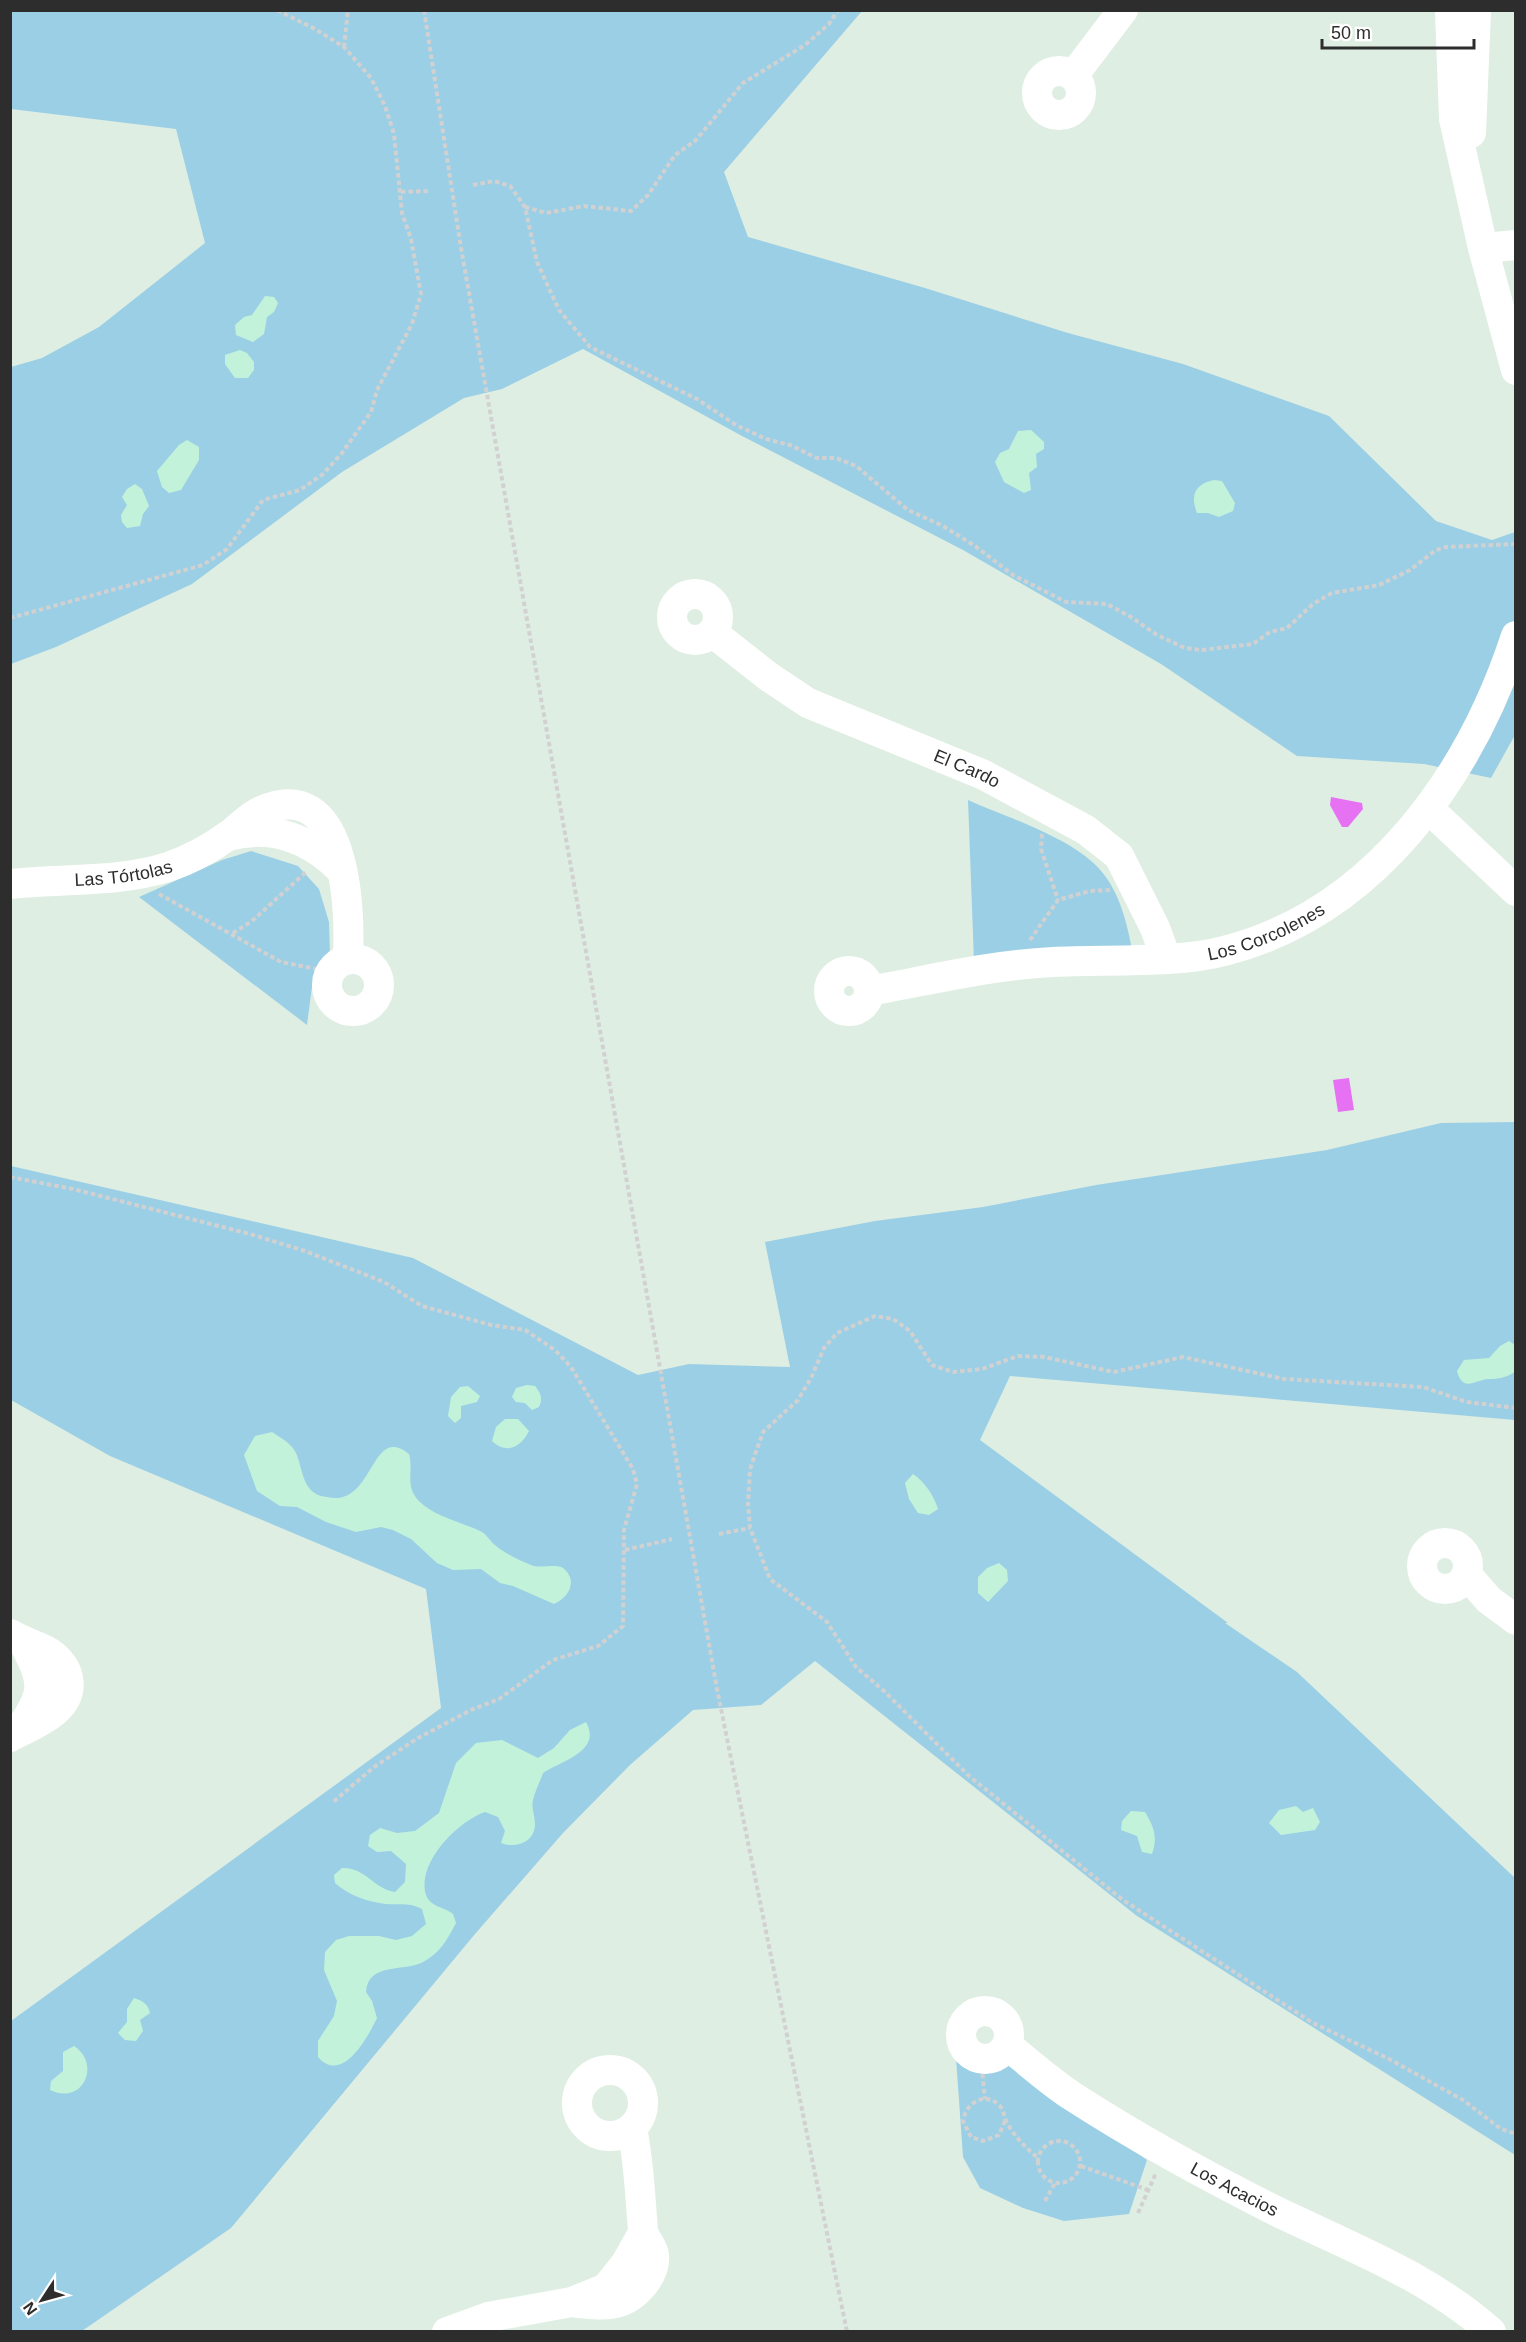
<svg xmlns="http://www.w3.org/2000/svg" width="1526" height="2342" font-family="Helvetica,sans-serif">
<rect width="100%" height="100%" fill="#dfeee2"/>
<path fill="#9bcfe6" d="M11 11H862L724 172 748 237 925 288 1068 333 1183 364 1329 416 1436 521 1492 540 1515 532V735L1491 778 1424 764 1297 756 1161 664 963 550 742 436 583 349 502 389 464 398 342 472 192 584 56 647 11 664V367L42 358 99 327 205 243 176 129 11 109Z
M968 800C1008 818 1074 838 1102 872 1121 895 1128 927 1133 955L974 962Z
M251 851 298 866 319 889 329 922 330 956 312 987 307 1025 139 897 222 860Z
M1515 1122V1420L1010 1376 980 1440 1228 1623H1225L1228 1625 1297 1672 1515 1878V2155L1137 1916 815 1661 761 1705 693 1710 630 1765 563 1833 475 1934 231 2228 82 2331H11V2021L441 1708 426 1589 110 1456 11 1400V1166L413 1258 638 1375 689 1364 790 1367 765 1242 875 1221 983 1207 1096 1185 1327 1150 1441 1123Z
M956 2058 984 2072 1005 2061 1147 2160 1129 2214 1064 2221 1023 2208 980 2188 963 2157Z"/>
<path fill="#c2f3da" d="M265 296 274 297 278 303 274 312 267 317 264 334 253 342 236 335 235 325 244 317 252 315Z
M240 350 247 353 254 362V370L248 378H235L225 364V355Z
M1031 430 1044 442V449L1036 454 1037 467 1029 473 1031 490 1024 493 1004 482 995 462 1000 453 1009 449 1018 431Z
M187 440 199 447V460L181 490 169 493 162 487 157 471 179 445Z
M1214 480 1222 481 1235 503 1233 511 1219 517 1208 513H1197C1190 495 1195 484 1214 480Z
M135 484 142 489 149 506 143 514 140 526 127 528 122 522 121 515 127 505 122 497 127 489Z
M1509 1341 1515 1345V1372C1504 1378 1500 1379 1488 1379 1475 1380 1463 1393 1457 1371L1464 1360 1489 1358 1500 1346Z
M527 1385 535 1386C541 1394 543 1398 539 1407L532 1410 525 1403 516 1402 512 1397 516 1388Z
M468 1386 480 1396 477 1402 461 1406V1418L455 1423 448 1416 451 1397 460 1387Z
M505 1419H518L529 1431C521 1447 507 1455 492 1441L496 1427Z
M272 1432C281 1438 291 1443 296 1453 302 1466 302 1486 316 1494 321 1497 329 1497 334 1498 374 1500 372 1424 409 1454 414 1471 404 1486 419 1501 435 1517 462 1522 482 1532 487 1535 490 1541 495 1545 504 1553 520 1561 531 1565 540 1569 556 1563 563 1568 579 1581 568 1598 554 1604L513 1586 500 1583 481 1569 453 1570 437 1563 411 1539 393 1530 381 1527 356 1532 326 1522 297 1507 280 1506 257 1491 244 1455 255 1436Z
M913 1474C925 1482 934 1496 938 1509L929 1515 918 1513 909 1499 905 1483Z
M999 1563 1007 1570 1008 1581 988 1602 978 1593V1577L987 1568Z
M586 1722C602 1751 563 1760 543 1773 540 1782 535 1791 533 1800 531 1808 535 1816 535 1824 535 1842 516 1849 501 1843L505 1831 498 1817 485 1812C458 1821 416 1863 426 1895 430 1907 445 1907 453 1914L456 1923C447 1940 440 1953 423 1962 404 1972 368 1962 366 1992L372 2001 377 2018C368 2037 342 2085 318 2057V2041L334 2016 337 2001 324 1970 325 1952 336 1940 349 1936H379L396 1940 412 1936 426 1924 422 1909C410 1902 400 1905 386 1904 368 1902 348 1895 335 1883L334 1875 342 1868C365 1867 374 1889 395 1892L405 1882 406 1864 391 1851 377 1852 368 1846 370 1835 380 1828 397 1833 415 1831 439 1813 456 1763 476 1743 502 1740 538 1758 554 1748 570 1730Z
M1296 1806 1303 1812 1313 1808 1320 1822 1315 1830 1281 1835 1269 1823 1279 1810Z
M1131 1811 1145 1812C1154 1827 1158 1837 1152 1854L1142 1852 1137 1836 1121 1830 1122 1821Z
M134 1998C143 2001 148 2004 150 2013L140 2020 143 2031 136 2041 125 2040 118 2033 127 2022V2009Z
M74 2046C101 2063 84 2106 50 2090L51 2081 63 2071V2052Z"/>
<path fill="#e671f2" d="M1331 797 1362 803 1363 809 1348 827H1342L1330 805Z
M1349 1078 1354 1110 1338 1112 1333 1080Z"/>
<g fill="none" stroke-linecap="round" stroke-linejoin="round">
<path stroke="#d1d1d1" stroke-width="4" stroke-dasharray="4.5 3" stroke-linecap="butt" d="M424 10 461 248 717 1689 847 2332
M344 47 348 10
M473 185 494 181 510 186 525 207 537 262 559 310 590 347 697 399 736 425 766 439 790 445 817 458H836L856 466 908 510 943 526 975 546 1013 575 1066 602 1107 604 1131 617 1157 635 1185 648 1202 650 1253 644 1270 632 1287 628 1313 604 1332 593 1379 585 1410 570 1436 550 1446 547 1516 544
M401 192 431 191
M525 207 546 213 584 206 631 211 648 195 675 155 696 140 743 83 805 45 829 24 838 10
M10 618 203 565 227 549 263 500 300 490 323 474 342 453 371 412 377 390 412 324 421 294 411 239 402 213 394 134 385 106 371 78 344 47 315 29 277 10
M1042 834 1041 849 1058 900
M159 894 281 962 327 971
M233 933 252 921 306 872
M1030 940 1058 900 1090 891 1111 890
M10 1177 73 1189 250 1234 305 1251 384 1282 422 1306 491 1325 525 1330 555 1350 571 1367 633 1469 637 1484 624 1530 623 1626 598 1646 553 1660 499 1699 471 1710 418 1738 374 1767 332 1803
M1516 1408 1467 1402 1423 1387 1284 1379 1183 1357 1114 1372 1044 1357 1018 1356 982 1369 953 1372 932 1365 910 1331 893 1319 875 1316 837 1333 824 1348 811 1378 798 1400 763 1432 750 1469 748 1504 750 1528 770 1579 827 1622 856 1667 884 1691 969 1776 1123 1900 1313 2023 1389 2059 1463 2100 1501 2129 1516 2134
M719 1534 750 1528
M625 1550 672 1539
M981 2059 985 2099
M1005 2121 999 2135 983 2141 971 2137 963 2121C965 2104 985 2090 1000 2106 1004 2111 1004 2117 1007 2123 1015 2137 1026 2148 1038 2158
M1038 2162a21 21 0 1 1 42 0a21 21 0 1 1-42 0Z
M1081 2166 1148 2190
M1045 2201 1055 2183
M1138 2213 1156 2173"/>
<g stroke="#fff" stroke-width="30">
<path d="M1450 11 1454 119 1483 248 1516 370"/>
<circle cx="1059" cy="93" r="22"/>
<path d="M1073 76 1123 10"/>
<path d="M1471 133 1476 11"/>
<path d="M1483 248 1516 245"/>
<circle cx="695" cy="617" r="23"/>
<path id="s1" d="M713 633 769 677 808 703 984 775 1086 830 1119 856 1155 928 1166 958"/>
<path d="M1429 809 1516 891"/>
<path d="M228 836C272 824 310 839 341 870"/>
<path id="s2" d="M10 884C63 878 117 883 168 867 189 860 211 848 229 835 240 827 249 816 261 811 347 773 350 909 348 959"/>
<circle cx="353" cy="985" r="26"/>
<circle cx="849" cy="991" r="20"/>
<path id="s3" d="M869 991C930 980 991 965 1053 962 1104 959 1176 964 1224 951 1374 913 1470 776 1516 636"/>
<circle cx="1445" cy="1566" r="23"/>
<path d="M1467 1575 1489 1600 1516 1620"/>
<path d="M10 1634C22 1641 33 1644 45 1650 56 1656 66 1666 68 1678 74 1711 34 1724 10 1737"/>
<path d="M18 1731C46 1694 45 1682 23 1642"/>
<circle cx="985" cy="2035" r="24"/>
<path id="s4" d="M1007 2045C1028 2062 1049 2081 1072 2096 1137 2138 1208 2177 1278 2212 1351 2247 1430 2277 1491 2332"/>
<circle cx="610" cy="2103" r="33"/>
<path d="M572 2302C603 2306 626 2309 646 2281 651 2274 655 2265 654 2255 653 2246 644 2239 643 2230 640 2195 639 2162 632 2128"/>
<path d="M447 2332 488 2317 572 2302 606 2288 626 2263 643 2233"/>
</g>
</g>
<g text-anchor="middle" stroke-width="6" stroke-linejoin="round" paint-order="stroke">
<g font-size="18" fill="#2d2d2d" stroke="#fff">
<text dy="6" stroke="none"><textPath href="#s1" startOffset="290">El Cardo</textPath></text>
<text dy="6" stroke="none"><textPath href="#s2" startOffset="114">Las Tórtolas</textPath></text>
<text dy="6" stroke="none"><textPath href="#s3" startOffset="404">Los Corcolenes</textPath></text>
<text dy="6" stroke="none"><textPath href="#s4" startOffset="270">Los Acacios</textPath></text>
</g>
</g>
<rect width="1526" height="2342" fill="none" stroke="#2d2d2d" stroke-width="24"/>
<g transform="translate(42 2300) rotate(234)" stroke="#ffffff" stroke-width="4.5" paint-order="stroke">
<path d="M0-4.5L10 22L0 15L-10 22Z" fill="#2d2d2d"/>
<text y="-9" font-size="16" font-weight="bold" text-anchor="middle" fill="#2d2d2d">N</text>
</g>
<path d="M1322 39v9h152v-9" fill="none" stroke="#2d2d2d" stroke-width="3"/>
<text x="1331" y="39" font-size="18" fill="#2d2d2d" stroke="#ffffff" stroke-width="4.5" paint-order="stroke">50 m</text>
</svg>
